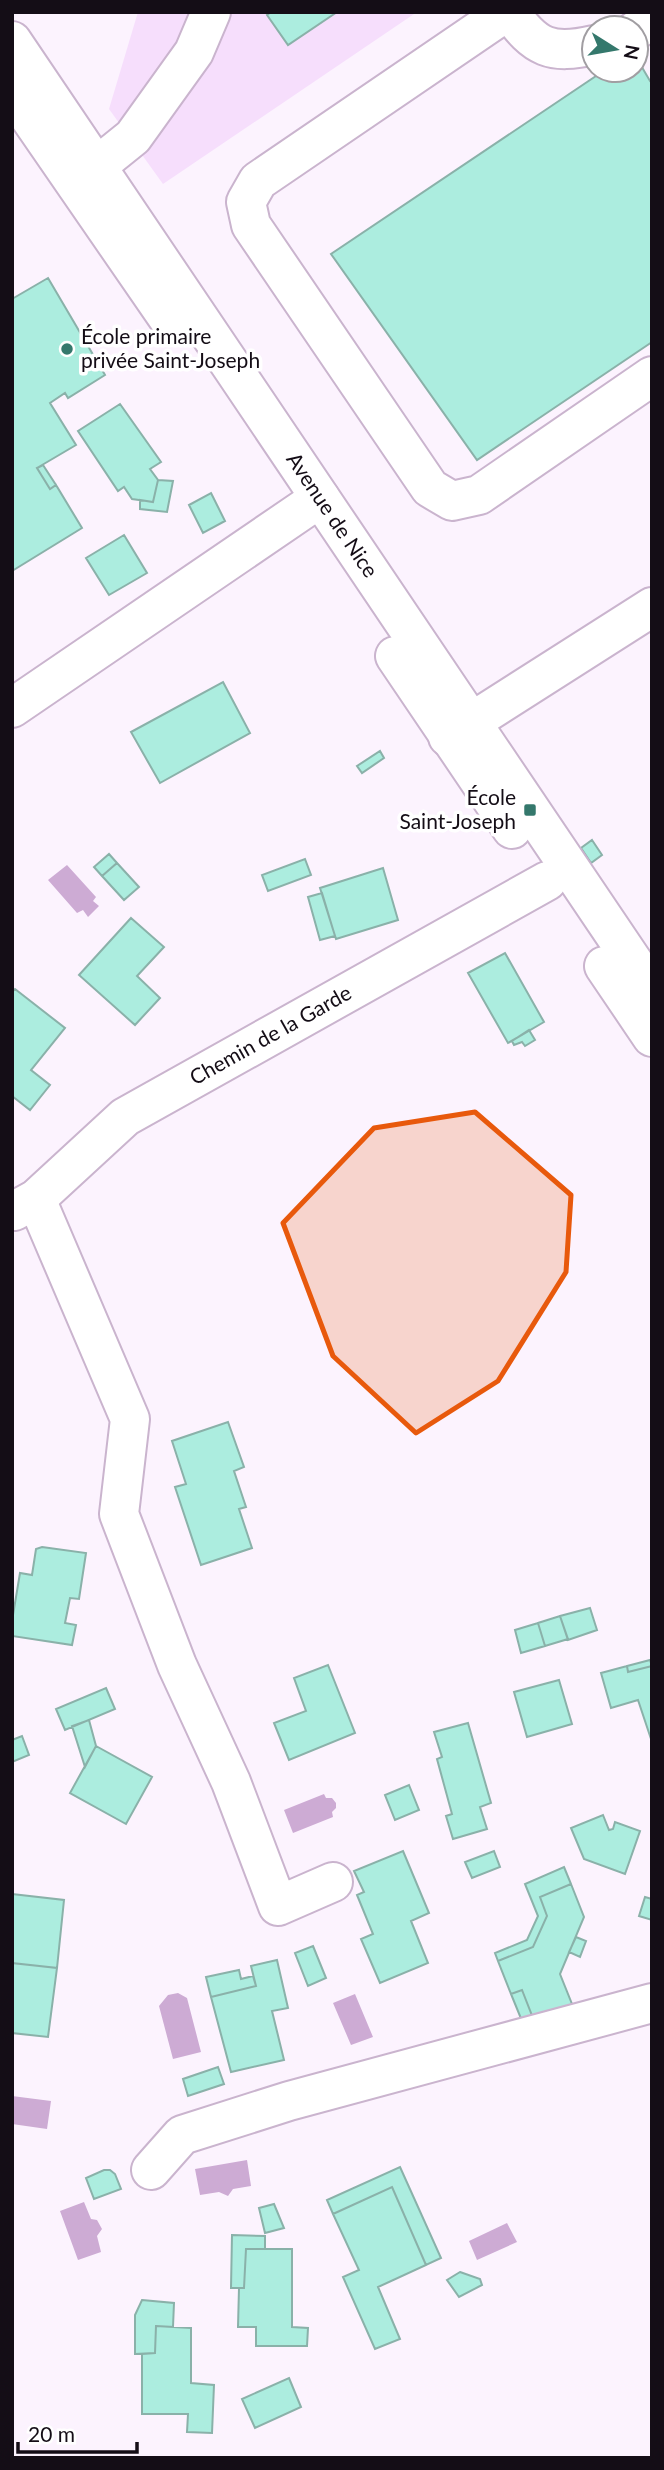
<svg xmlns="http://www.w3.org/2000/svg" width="664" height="2470" font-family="Lato,sans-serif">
<rect width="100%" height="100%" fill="#fcf3fe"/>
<path fill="#f6defc" d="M138 12H417L163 184 109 109Z"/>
<path fill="#cdabd4" d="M67 865 96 897 93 901 99 906 88 917 83 910 77 913 48 880Z
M324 1794 326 1798H332L336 1803V1808L332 1812 333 1817 293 1833 284 1810Z
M178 1993 187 1998 201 2052 173 2059 159 2006 168 1995Z
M355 1994 373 2037 351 2045 333 2003Z
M12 2096 51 2101 47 2129 12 2124Z
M247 2160 251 2186 233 2189 228 2196 219 2192 200 2195 195 2169Z
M84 2202 91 2219 97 2220 102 2229 97 2236 101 2252 78 2260 60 2211Z
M507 2223 517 2242 477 2260 469 2241Z"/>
<path fill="#aceddf" stroke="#8ab1a9" stroke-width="2" d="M271 12H337L288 45 267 15Z
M636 57 650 81 652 80V342L477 460 331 254 605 70H636Z
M48 278 105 375 68 398 65 393 50 403 76 445 37 468 50 489 56 485 82 528 12 571V299Z
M120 404 161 462 150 469 158 480 153 502 132 499 124 487 118 491 78 431Z
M43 465 56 485 50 489 37 468Z
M158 480 173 481 167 512 140 509V500L153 502Z
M211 493 225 521 203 533 189 505Z
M124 535 147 573 109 595 86 558Z
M223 682 250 733 160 783 131 732Z
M380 751 384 758 362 773 357 766Z
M592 840 602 855 591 863 581 848Z
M109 854 117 863 102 876 94 867Z
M305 859 311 875 268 891 262 875Z
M117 863 139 887 124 900 102 876Z
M383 868 398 920 336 939 320 888Z
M322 893 335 936 320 940 308 897Z
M131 918 164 947 137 976 160 998 135 1025 79 975Z
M505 953 544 1022 508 1043 468 973Z
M15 989 65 1028 31 1070 50 1085 30 1110 12 1096V992Z
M529 1030 535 1040 525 1046 522 1042 514 1045 512 1041Z
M228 1422 244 1467 234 1471 246 1507 239 1509 252 1548 201 1565 175 1487 186 1484 172 1441Z
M42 1547 86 1553 79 1599 70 1598 65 1623 76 1625 72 1645 12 1636V1621L20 1573 32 1575 36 1549Z
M590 1608 597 1630 568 1640 560 1616Z
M560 1616 568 1639 545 1646 538 1623Z
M538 1623 545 1646 521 1653 515 1630Z
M650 1660 652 1666 628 1672 627 1666Z
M328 1665 355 1733 289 1760 274 1723 306 1711 294 1678Z
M627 1666 628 1672 652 1666V1742L638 1700 611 1708 601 1673Z
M559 1680 572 1724 527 1737 514 1692Z
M106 1688 115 1709 65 1730 56 1709Z
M89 1720 96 1746 85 1767 72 1726Z
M468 1723 491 1803 480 1807 487 1829 453 1839 446 1816 452 1814 437 1759 442 1757 434 1732Z
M22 1736 29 1755 12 1762V1740Z
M96 1746 152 1777 126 1824 70 1793Z
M409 1785 419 1810 395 1820 385 1795Z
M603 1815 609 1830 613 1829 615 1822 640 1831 625 1874 584 1859 571 1828Z
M403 1851 429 1913 411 1921 428 1963 380 1983 361 1939 373 1934 357 1895 364 1892 354 1871Z
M494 1851 500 1867 472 1878 465 1862Z
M564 1867 571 1884 540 1897 547 1916 533 1947 498 1961 495 1953 527 1940 538 1916 525 1884Z
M571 1884 584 1917 560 1974 574 2009 533 2018 522 1990 511 1994 498 1961 533 1947 547 1916 540 1897Z
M12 1894 64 1900 57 1968 12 1963Z
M645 1897 652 1899V1920L639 1916Z
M576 1937 586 1941 580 1957 569 1952Z
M313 1946 326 1978 308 1986 295 1953Z
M277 1960 288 2008 272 2011 284 2060 231 2072 211 1997 256 1986 251 1966Z
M12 1963 57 1968 48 2037 12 2033Z
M239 1970 241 1979 253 1976 256 1986 211 1997 206 1977Z
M522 1990 533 2018 522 2021 511 1994Z
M218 2067 224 2084 188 2096 183 2079Z
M400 2167 441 2258 426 2265 392 2187 333 2214 327 2200Z
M104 2170H110L115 2174 121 2189 94 2199 86 2178Z
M392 2187 426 2265 378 2287 400 2339 375 2349 343 2277 359 2270 333 2214Z
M274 2204 284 2228 265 2233 259 2208Z
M232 2235 265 2236V2249H246L244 2288H231Z
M246 2249H292V2327L308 2328 307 2346H256V2327H238L239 2288H244Z
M460 2272 480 2279 482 2285 459 2297 447 2280Z
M142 2300 174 2303 173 2327 156 2326 155 2353 135 2354V2315Z
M156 2326 191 2328V2383L214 2385 212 2433 187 2432 188 2414H142V2354L155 2353Z
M289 2378 301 2407 255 2428 242 2399Z"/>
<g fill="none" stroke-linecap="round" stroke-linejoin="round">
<defs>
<g id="minor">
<path d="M506 12 258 181 246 202 251 225 430 488 452 501 479 495 652 376"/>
<path d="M510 12C535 48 551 55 594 45"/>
<path d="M636 30 652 20"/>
<path d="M97 166 133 137 194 52 211 12"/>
<path d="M12 708 320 498"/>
<path d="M448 737 652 607"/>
<path d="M36 1199 130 1419 119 1514 177 1665 231 1782 278 1906 333 1882"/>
<path id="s1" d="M14 1211 36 1199 125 1117 547 881"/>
<path d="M151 2170 182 2135 289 2101 652 2003"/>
</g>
<g id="major">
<path id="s2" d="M12 41 652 990"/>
<path d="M12 92 170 321"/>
<path d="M395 656 512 829"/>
<path d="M604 966 652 1037"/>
</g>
</defs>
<use href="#minor" stroke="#cab4ce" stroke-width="42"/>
<use href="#major" stroke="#cab4ce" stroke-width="42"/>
<use href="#minor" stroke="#fff" stroke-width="38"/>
<use href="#major" stroke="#fff" stroke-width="38"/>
</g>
<path fill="#e8590c" fill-opacity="0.2" stroke="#e8590c" stroke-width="5" stroke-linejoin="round" d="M475 1112 571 1195 566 1272 498 1381 416 1433 333 1356 283 1223 374 1128Z"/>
<g fill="#34786c" stroke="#fff" stroke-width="2.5">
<circle cx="67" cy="349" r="7"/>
<rect x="523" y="803" width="14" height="14" rx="3.5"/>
</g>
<g text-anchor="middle" stroke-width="7" stroke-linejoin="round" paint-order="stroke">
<g font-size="21" fill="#140d16" stroke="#fff" text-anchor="start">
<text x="81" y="344">École primaire<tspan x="81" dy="24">privée Saint-Joseph</tspan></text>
<text x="516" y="805" text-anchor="end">École<tspan x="516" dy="24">Saint-Joseph</tspan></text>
</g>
<g font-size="21" fill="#140d16" stroke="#fff">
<text dy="7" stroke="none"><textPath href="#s2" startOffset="572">Avenue de Nice</textPath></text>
<text dy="7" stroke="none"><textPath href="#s1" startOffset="313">Chemin de la Garde</textPath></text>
</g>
</g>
<rect width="664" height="2470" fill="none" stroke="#140d16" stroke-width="28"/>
<g transform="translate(615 49) rotate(101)"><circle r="33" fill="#ffffff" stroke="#a19ea2" stroke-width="2"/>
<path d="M0-5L12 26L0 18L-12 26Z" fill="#34786c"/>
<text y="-10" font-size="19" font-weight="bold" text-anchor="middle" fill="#140d16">N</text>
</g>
<path d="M18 2442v10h119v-10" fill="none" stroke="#140d16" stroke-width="3.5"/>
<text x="28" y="2442" font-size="21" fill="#140d16" stroke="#ffffff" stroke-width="5" paint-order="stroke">20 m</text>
</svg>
